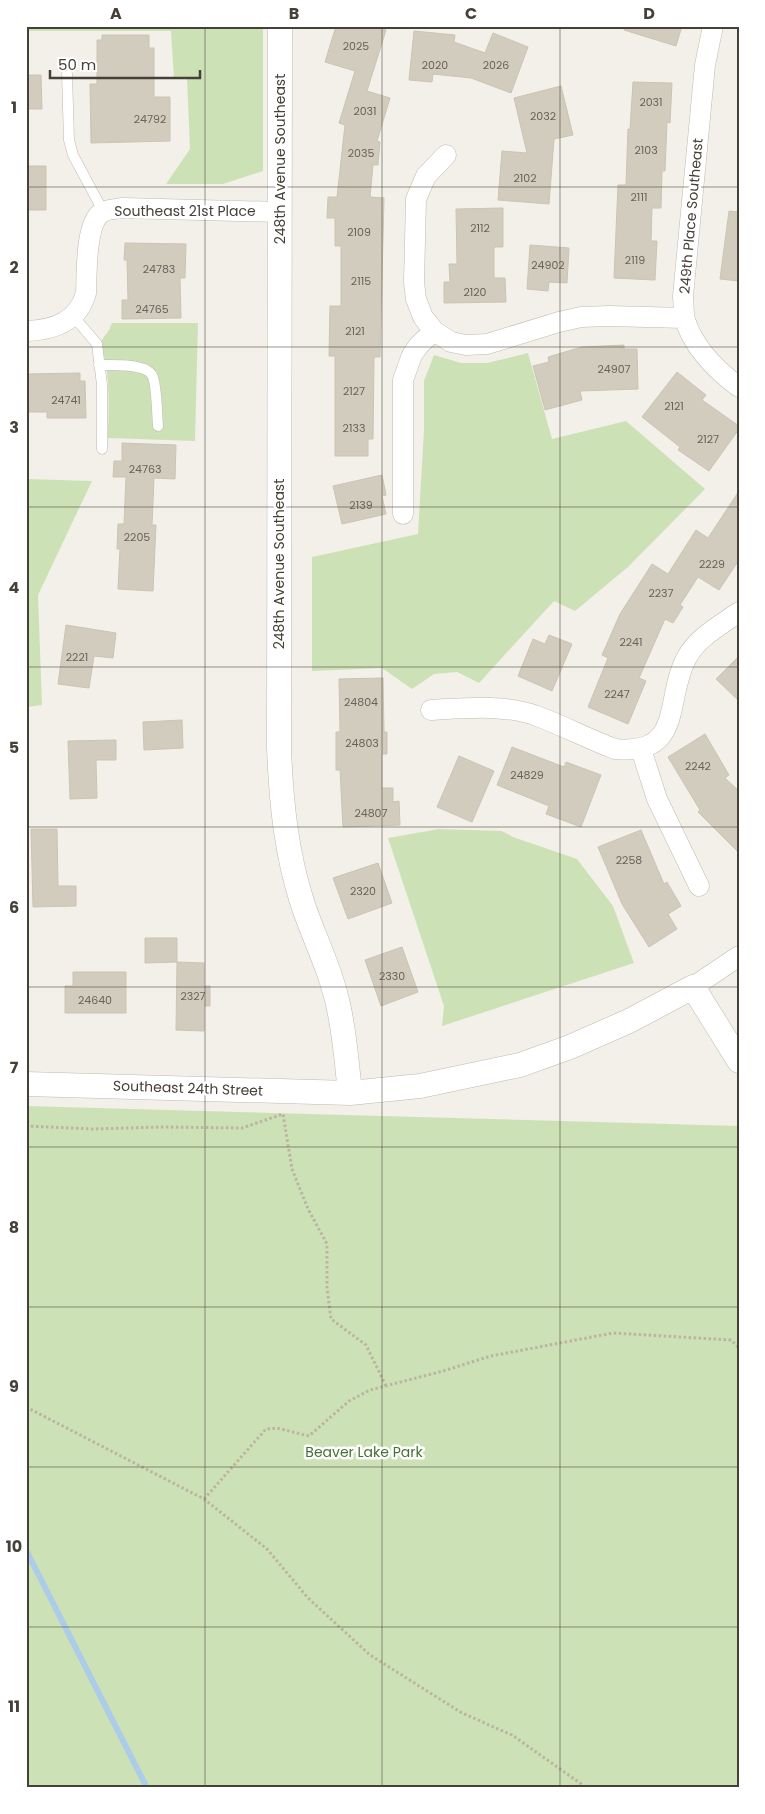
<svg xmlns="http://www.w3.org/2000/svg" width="765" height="1814" font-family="Poppins,sans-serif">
<rect width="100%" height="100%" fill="#f2f0e8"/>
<path fill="#cce2b6" d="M26 26H263V171L223 184H166L190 149 187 79H174L171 31H26Z
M112 323H198L195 441 108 438C108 413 112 366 99 344L109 330Z
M528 353 552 439 626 421 705 489 628 567 575 611 554 601 479 683 457 672 434 674 412 689 382 668 312 671V557L418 534 424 429V381L434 355 461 363H487Z
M26 479 92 481 38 595 42 705 26 707Z
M439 829 502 831 513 837 577 859 613 906 634 963 442 1026 444 1006 388 838Z
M26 1106 739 1126V1788H26Z"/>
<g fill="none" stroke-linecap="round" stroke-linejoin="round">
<path stroke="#accce8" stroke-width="6" d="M26 1550 147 1788"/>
</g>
<path fill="#d2ccbf" stroke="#ccc4b3" d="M336 26H375L386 30 367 91 390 98 377 141 380 142 378 165H373L370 197 384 198 380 357H374L373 439H368V456H335V356H329L330 306H341V246H335V218H327L328 197H337L345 125 339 123 355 71 325 62Z
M625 26H682L676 46 624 30Z
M414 31 455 35 454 42 485 53 493 33 528 47 511 93 471 78 433 74 432 82 409 80Z
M102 35H149V48H154V97H170V141L91 143 90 84H97V40H102Z
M26 75H41L42 109H26Z
M633 82 672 83 670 123 667 122 665 171H662L661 208H652L651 241H657L655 280 614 278 618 185H626L628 129H630Z
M561 86 573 135 554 139 549 204 498 200 502 151 527 153 514 98Z
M26 166H46V210H26Z
M503 208V247H494V278H505L506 302 444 303V282H450L449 264H457L456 209Z
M729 211 739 212V281L720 279Z
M125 243 186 244 185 278H180L181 318 122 319V300H128L127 260H124Z
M530 245 569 248 567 283 549 282 548 291 527 289Z
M624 345V349H637L638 389 580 391 582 400 545 410 533 366 549 362 548 357 582 347Z
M677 372 706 395 702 400 739 426V429L709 471 678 450 680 447 642 417Z
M80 373V381H85L86 418H47V412H26V374Z
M122 443 176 445 175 479 154 478 152 525H156L153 591 118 589 120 549H117L118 524H124L126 477H113L114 461H122Z
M382 475 386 495 382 496 386 514 342 524 333 486Z
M739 491V560L719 590 698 577 680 605 683 607 673 623 665 619 639 678 646 681 628 724 588 707 608 658 602 655 620 614 652 564 668 574 696 530 708 538Z
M66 625 116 633 113 658 94 656 89 688 58 684Z
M549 635 572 644 552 691 518 676 533 639 545 644Z
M739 656V701L716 679Z
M383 678 384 732H387V754H382V788H393V802L399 801 400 825 343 827 340 770H336V732H340L339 679Z
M182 720 183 748 144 750 143 722Z
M705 734 729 775 725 778 739 791V853L698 812 700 810 668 757Z
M116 740V760H96L97 798 70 799 68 741Z
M512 747 564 767 566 762 601 775 581 827 546 814 549 806 497 785Z
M459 756 494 771 472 822 437 807Z
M31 829H57L58 886H76V906L33 907Z
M641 830 664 884 667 882 681 906 668 914 677 929 649 947 622 904 598 847Z
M378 863 392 903 348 919 333 878Z
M145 938H177V962L145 963Z
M402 947 418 992 381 1006 365 960Z
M177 962 204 963V986H210V1006H204V1031L176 1030Z
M73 972H126V1013H65V986H73Z"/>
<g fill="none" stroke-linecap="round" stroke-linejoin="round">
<defs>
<path id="service" d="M67 74 69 140 73 155 103 211
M74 317 97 344 102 385V449
M99 365C112 365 145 363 152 375 157 384 157 415 158 426"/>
<path id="minor" d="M713 26 705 65 683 296C684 304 683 313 685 320 694 348 716 370 739 387
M26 331C54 330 78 322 86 293 87 274 85 225 101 213 106 209 116 209 123 208L280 212
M434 331 451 342 466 345 487 344 559 322 581 317 609 316 684 318
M403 514V380L412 355 419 345 434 331 423 317 416 299 414 282 416 199 426 176 446 155
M431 710C466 708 504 704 537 716 564 726 588 739 615 749 685 756 664 698 687 657 698 637 721 625 739 612
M641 749 657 799 699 886
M693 987 739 956"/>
<path id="tertiary" d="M280 26 279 747C281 801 286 853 303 905 315 940 332 973 339 1009 345 1037 347 1065 350 1093
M26 1084 350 1093 420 1086 520 1065 570 1047 629 1021 693 987 739 1061"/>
</defs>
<use href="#service" stroke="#bfbaaf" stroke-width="11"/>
<use href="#minor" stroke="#bfbaaf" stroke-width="21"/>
<use href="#tertiary" stroke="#bfbaaf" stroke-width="25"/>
<path stroke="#bdb49f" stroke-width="3" stroke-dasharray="2.5 2.5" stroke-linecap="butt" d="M26 1126 93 1129 161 1127 242 1128 283 1114 292 1169 308 1209 327 1244V1287L331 1319 366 1345 386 1386
M26 1407 204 1499 267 1549 308 1598 370 1655 462 1713 512 1735 587 1788
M204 1499 266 1429 277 1428 309 1436 349 1401 370 1390 443 1371 491 1356 613 1333 731 1340 739 1348"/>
<use href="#service" stroke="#fff" stroke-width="10"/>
<use href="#minor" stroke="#fff" stroke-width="20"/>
<use href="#tertiary" stroke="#fff" stroke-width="24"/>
</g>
<path fill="none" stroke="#454038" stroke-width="1" stroke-opacity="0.55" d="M205 26V1788M382 26V1788M560 26V1788M26 187H739M26 347H739M26 507H739M26 667H739M26 827H739M26 987H739M26 1147H739M26 1307H739M26 1467H739M26 1627H739"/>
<g text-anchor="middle" stroke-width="5" stroke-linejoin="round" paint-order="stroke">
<g font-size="11" fill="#68635a">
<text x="356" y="50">2025</text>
<text x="435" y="69">2020</text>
<text x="496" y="69">2026</text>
<text x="651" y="106">2031</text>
<text x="365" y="115">2031</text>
<text x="543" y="120">2032</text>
<text x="150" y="123">24792</text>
<text x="646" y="154">2103</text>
<text x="361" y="157">2035</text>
<text x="525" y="182">2102</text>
<text x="639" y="201">2111</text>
<text x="480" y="232">2112</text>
<text x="359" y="236">2109</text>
<text x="635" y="264">2119</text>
<text x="548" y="269">24902</text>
<text x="159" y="273">24783</text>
<text x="361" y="285">2115</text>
<text x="475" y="296">2120</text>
<text x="152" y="313">24765</text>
<text x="355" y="335">2121</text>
<text x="614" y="373">24907</text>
<text x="354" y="395">2127</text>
<text x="66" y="404">24741</text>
<text x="674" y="410">2121</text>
<text x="354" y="432">2133</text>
<text x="708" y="443">2127</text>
<text x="145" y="473">24763</text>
<text x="361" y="509">2139</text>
<text x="137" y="541">2205</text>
<text x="712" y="568">2229</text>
<text x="661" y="597">2237</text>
<text x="631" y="646">2241</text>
<text x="77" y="661">2221</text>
<text x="617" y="698">2247</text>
<text x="361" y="706">24804</text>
<text x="362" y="747">24803</text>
<text x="698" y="770">2242</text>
<text x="527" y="779">24829</text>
<text x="371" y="817">24807</text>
<text x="629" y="864">2258</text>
<text x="363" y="895">2320</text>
<text x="392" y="980">2330</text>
<text x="193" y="1000">2327</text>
<text x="95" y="1004">24640</text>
</g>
<g font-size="14" fill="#454038" stroke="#fff">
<text transform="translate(280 159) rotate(-90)" y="5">248th Avenue Southeast</text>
<text x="185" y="216">Southeast 21st Place</text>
<text transform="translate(691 216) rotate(-85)" y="5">249th Place Southeast</text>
<text transform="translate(279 564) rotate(-90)" y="5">248th Avenue Southeast</text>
<text transform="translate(188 1088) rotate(2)" y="5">Southeast 24th Street</text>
</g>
<g font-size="14" fill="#467032" stroke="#fff">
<text x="364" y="1457">Beaver Lake Park</text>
</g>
</g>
<rect width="765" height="1814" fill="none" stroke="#ffffff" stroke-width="55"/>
<path d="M50 70v8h150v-8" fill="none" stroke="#454038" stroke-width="2.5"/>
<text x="58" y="70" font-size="15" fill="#454038" stroke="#ffffff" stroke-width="4" paint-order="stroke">50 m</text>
<rect x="28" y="28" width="710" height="1758" fill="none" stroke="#454038" stroke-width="2"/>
<g font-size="16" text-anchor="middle" font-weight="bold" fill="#454038">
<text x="116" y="19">A</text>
<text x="294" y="19">B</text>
<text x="471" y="19">C</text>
<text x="649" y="19">D</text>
<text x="14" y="113">1</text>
<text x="14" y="273">2</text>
<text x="14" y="433">3</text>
<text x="14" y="593">4</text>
<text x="14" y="753">5</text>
<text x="14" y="913">6</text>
<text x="14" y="1073">7</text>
<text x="14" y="1233">8</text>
<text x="14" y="1392">9</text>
<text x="14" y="1552">10</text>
<text x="14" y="1712">11</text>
</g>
</svg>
